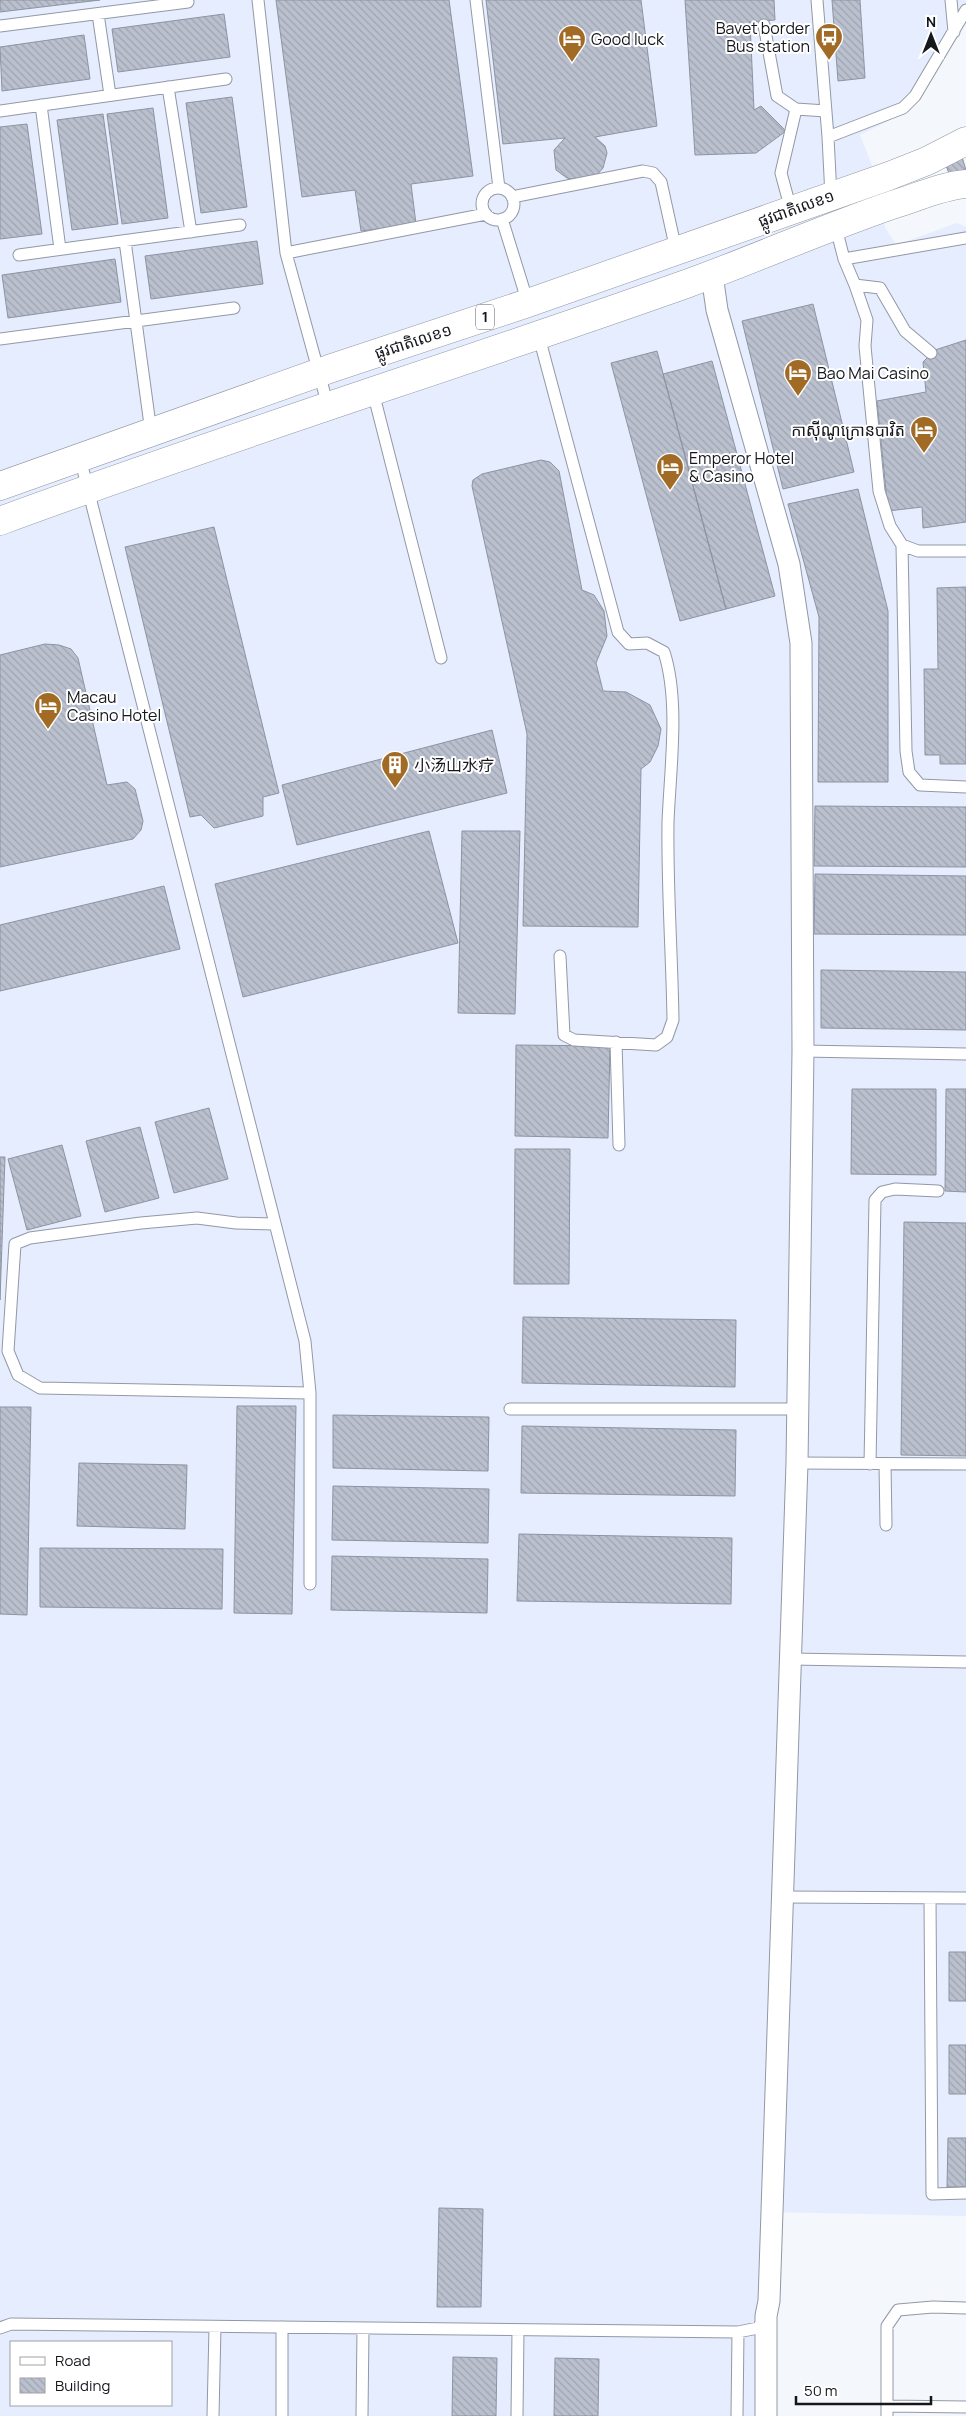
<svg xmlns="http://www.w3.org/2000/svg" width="966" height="2416" font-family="Manrope,'Noto Sans SC','Noto Sans Khmer',sans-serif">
<defs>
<pattern id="building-back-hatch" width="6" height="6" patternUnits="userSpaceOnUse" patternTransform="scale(1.25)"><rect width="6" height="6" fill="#bac0ce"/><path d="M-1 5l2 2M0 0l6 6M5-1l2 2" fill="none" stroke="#9fa4b0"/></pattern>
</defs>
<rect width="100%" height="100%" fill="#f4f7fc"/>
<path fill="#e5edfe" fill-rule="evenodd" d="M0 0H966V18L900 115 860 135 872 165 885 227 896 245 957 223 966 227V2216L769 2212 771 2416H0ZM11 2342H171V2405H11Z"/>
<path fill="url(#building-back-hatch)" stroke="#8d94a1" d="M0 0H100L0 12Z
M276 0H449L473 176 411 184 416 224 361 231 355 190 302 197Z
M486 0H641L657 126 595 137 605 146 607 153 603 168 595 177 580 181 567 178 556 170 554 150 565 138 503 144Z
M685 0H774L775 20 750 22 754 110 761 106 786 131 756 153 695 155Z
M832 0H860L865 78 838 81Z
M224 14 230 57 118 72 112 29Z
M84 35 90 79 2 91 0 47Z
M232 97 247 207 201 213 186 103Z
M153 108 168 218 122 224 107 114Z
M103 114 118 224 72 230 57 120Z
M27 124 42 234 0 239V127Z
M962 157 966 170 950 176 945 163Z
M257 241 263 284 151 299 145 256Z
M115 259 121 302 8 318 2 275Z
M813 304 854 472 783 489 742 321Z
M966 340V522L923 528 922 507 888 511 877 401 926 392 923 362 935 350Z
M657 351 726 609 680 621 611 363Z
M712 361 775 596 726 609 663 374Z
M541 460 550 462 559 471 582 590 594 595 604 611 607 636 596 663 603 691 626 692 650 705 661 729 658 746 650 762 641 769 638 927 523 926 527 734 472 486 473 480 482 474Z
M858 489 888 611V782H818L819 617 788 504Z
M214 527 279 793 263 797V816L214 828 201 815 190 817 125 547Z
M966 587V764H940V755H925L924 669H938L937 588Z
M45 644 59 645 71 649 78 658 107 785 127 782 135 789 143 821 141 830 133 839 0 867V655Z
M492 730 507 793 297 845 282 785Z
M815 806 966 807V867L814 866Z
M429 831 458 943 243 997 215 884Z
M462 831H520L515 1014 458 1013Z
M815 874 966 876V935L814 934Z
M164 886 180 949 0 991V925Z
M821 970 966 972V1030L821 1028Z
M516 1045 610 1046 608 1138 515 1136Z
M852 1089H936V1175L851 1174Z
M946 1089H966V1192L945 1191Z
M209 1108 228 1179 174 1193 155 1122Z
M140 1127 159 1198 105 1212 86 1141Z
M62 1145 81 1216 27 1230 8 1159Z
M515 1149H570L569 1284H514Z
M0 1157H5L0 1300Z
M904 1222 966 1223V1456L901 1455Z
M523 1317 736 1320 735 1387 522 1383Z
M237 1406H296L292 1614 234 1613Z
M0 1407H31L27 1615 0 1614Z
M333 1415 489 1417 488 1471 333 1468Z
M522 1426 736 1430 735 1496 521 1493Z
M79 1463 187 1465 185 1529 77 1526Z
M333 1486 489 1489 488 1543 332 1540Z
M519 1534 732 1538 731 1604 517 1601Z
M40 1548 223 1549 222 1609 40 1607Z
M332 1556 488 1559 487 1613 331 1610Z
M949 1952H966V2001H949Z
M949 2045H966V2094H949Z
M948 2138H966V2187H947Z
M439 2208 483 2209 481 2307H437Z
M453 2357 497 2358 496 2416H452Z
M555 2358 599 2359 598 2416H554Z"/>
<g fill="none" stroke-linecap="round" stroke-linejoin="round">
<defs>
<path id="service" d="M258 0 286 253 328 406
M476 0 499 188
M817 0 828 137 831 196
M951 0 954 32
M98 14 110 95
M764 25 777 96 796 109 826 111
M0 26 188 2
M168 87 191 232
M41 105 60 249
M0 111 226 79
M828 137 903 108 915 96 966 10
M482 204a16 16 0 1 1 32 0a16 16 0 1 1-32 0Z
M512 197 643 171 653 173 661 182 676 250
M791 210 781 173 796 109
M502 219 528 303
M835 224 844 259 855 285 880 288 905 331 931 353
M125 241 151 432
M286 253 486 214
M19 255 240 225
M844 259 966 238
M855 285 867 320 865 346 879 491 890 526 902 545 918 551H966
M539 337 618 632 629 644 647 643 664 652C680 701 670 770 668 822 667 888 672 954 673 1020L667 1037 656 1045 574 1040 564 1035 560 956
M0 339 234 308
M373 392 441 658
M80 458 305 1341 310 1393V1584
M902 545 906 751 909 772 920 785 966 787
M616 1042 619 1145
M803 1051 966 1054
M275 1224 236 1223 197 1218 141 1223 30 1238 15 1244 8 1351 18 1375 40 1388 310 1393
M510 1409H798
M797 1463 966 1464
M870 1464 875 1200 882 1192 895 1189 938 1191
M885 1464 886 1525
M791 1659 966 1662
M782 1897 966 1898
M930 1898 932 2194 966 2193
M282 2327V2416
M0 2328 11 2324 738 2332 758 2328 765 2317
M887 2406 966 2407
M213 2416 215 2327
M362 2416 363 2328
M517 2416 518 2330
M737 2416 738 2332
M887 2416V2326L898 2310 933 2307 966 2308"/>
<path id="minor" d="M712 275 717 310 789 564 801 643 803 1051 797 1463 769 2301 766 2316V2416"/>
<path id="trunk" d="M0 486 332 368 528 303 889 176 927 161 966 141
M0 521C227 437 458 365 686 284 755 259 822 229 892 205 916 198 941 186 966 184"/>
</defs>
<use href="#service" stroke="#9298a5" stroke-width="13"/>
<use href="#minor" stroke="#9298a5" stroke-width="23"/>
<use href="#trunk" stroke="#9298a5" stroke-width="29"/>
<use href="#service" stroke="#fff" stroke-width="11"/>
<use href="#minor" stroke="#fff" stroke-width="21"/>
<use href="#trunk" stroke="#fff" stroke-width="28"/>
</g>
<defs>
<symbol id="bus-pin" viewBox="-11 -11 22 30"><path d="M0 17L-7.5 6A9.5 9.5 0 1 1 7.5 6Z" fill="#a16b25" stroke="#fff"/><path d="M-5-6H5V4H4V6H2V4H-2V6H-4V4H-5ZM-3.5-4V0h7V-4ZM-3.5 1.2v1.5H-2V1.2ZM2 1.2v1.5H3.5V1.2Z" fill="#fff"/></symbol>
<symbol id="hotel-pin" viewBox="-11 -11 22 30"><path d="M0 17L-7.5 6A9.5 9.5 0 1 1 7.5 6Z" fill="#a16b25" stroke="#fff"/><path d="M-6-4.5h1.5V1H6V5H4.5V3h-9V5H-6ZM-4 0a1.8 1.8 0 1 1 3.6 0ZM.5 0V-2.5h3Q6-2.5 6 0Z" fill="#fff"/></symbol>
<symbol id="building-pin" viewBox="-11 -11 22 30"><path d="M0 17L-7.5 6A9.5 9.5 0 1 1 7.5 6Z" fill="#a16b25" stroke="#fff"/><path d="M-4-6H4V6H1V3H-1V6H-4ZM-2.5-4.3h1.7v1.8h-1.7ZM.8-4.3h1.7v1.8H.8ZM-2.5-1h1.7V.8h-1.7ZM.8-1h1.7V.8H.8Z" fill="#fff"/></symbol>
</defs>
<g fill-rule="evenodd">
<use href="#bus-pin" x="813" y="21" width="32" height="43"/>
<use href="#hotel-pin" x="556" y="23" width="32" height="43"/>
<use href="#hotel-pin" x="782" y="357" width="32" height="43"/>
<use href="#hotel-pin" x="908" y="414" width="32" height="43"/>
<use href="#hotel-pin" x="654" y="451" width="32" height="43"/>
<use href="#hotel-pin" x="32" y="690" width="32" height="43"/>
<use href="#building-pin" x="379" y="749" width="32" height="43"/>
</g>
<g text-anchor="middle" stroke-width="4" stroke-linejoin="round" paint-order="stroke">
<rect fill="#fff" stroke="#5b5d60" stroke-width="1" x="476" y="304.5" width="18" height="25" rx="4"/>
<g font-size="15" font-weight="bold" fill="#15171c">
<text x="485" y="322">1</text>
</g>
<g font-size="16" fill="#15171c" stroke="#fff" text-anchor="start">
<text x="810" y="34" text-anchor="end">Bavet border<tspan x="810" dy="18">Bus station</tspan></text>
<text x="591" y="45">Good luck</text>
<text x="817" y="379">Bao Mai Casino</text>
<text x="905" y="436" text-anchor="end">កាស៊ីណូក្រោនបាវិត</text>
<text x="689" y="464">Emperor Hotel<tspan x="689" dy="18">&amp; Casino</tspan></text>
<text x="67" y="703">Macau<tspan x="67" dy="18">Casino Hotel</tspan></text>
<text x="414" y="771">小汤山水疗</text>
</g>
<g font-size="16" fill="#15171c" stroke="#fff">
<text transform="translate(796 208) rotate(-20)" y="6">ផ្លូវជាតិលេខ១</text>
<text transform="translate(413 341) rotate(-18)" y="6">ផ្លូវជាតិលេខ១</text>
</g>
</g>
<rect x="10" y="2341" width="162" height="65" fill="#ffffff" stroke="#a1a2a4"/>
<rect x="20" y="2357" width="25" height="8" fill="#ffffff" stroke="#a1a2a4"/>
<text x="55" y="2366" font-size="15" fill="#15171c">Road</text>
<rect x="20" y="2378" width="25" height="15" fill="url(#building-back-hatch)" stroke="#a1a2a4"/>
<text x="55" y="2391" font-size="15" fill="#15171c">Building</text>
<g transform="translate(931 35)" stroke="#ffffff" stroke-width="4" paint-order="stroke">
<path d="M0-4L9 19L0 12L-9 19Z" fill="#15171c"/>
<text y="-8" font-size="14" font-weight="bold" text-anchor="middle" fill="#15171c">N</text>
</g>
<path d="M796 2396v8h135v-8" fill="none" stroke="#15171c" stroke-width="2.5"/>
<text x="804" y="2396" font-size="15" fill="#15171c" stroke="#ffffff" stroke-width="4" paint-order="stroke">50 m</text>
</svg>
